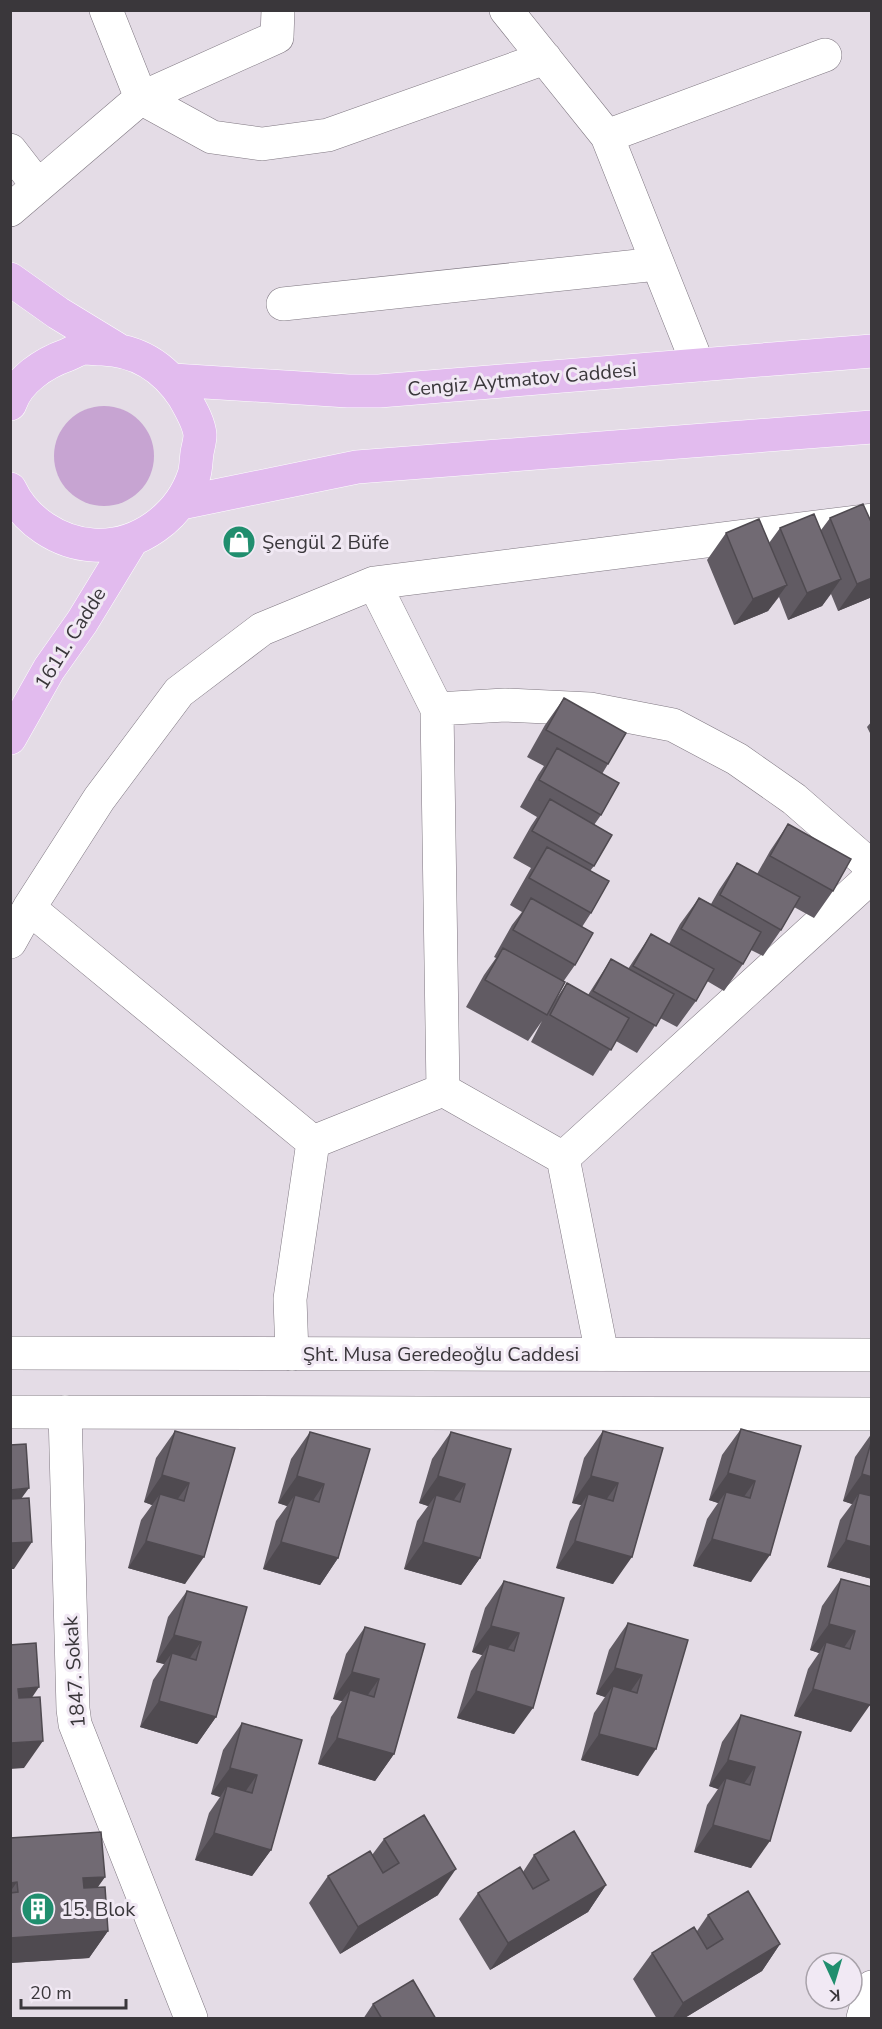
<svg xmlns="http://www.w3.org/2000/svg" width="882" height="2029" font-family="'Nunito Sans',sans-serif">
<rect width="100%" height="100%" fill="#e4dce6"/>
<path fill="#c7a4d2" d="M54 456a50 50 0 1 1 100 0a50 50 0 1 1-100 0Z"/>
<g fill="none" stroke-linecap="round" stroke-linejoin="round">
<defs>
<path id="minor" d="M106 10 141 98 212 137 262 144 328 135 545 58
M506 10 607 136 698 365
M607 136 825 55
M10 150 38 186
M10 210 141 98 277 37 278 10
M283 304 657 264
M374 583 872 520
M437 709 443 1090
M29 908 313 1142
M10 942 29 908 99 799 179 692 262 629 374 583 437 709 505 705 590 709 673 725 737 759 794 799 872 867
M563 1158 872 876
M292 1354 290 1299 313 1142 443 1090 563 1158 602 1354
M65 1412 73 1709 75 1724 191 2018"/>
<path id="tertiary" d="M10 1353 872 1355
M10 1412 872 1414
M863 2018 872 1987"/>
<path id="primary" d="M10 279 58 313 117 349
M173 380 348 391H379L872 351
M10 404C18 380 44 363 67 355 72 353 78 349 84 348 90 348 96 349 102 349 138 350 165 368 184 397 190 408 199 422 200 435 200 441 198 447 197 453 196 460 196 469 194 475 180 517 138 548 93 545 59 543 25 521 10 489
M181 503 357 467 872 427
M10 738 49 669 82 622 132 540"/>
</defs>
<use href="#minor" stroke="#7f7781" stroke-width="34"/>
<use href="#tertiary" stroke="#7f7781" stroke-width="34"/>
<use href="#primary" stroke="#fff" stroke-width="34"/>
<use href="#minor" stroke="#fff" stroke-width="33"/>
<use href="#tertiary" stroke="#fff" stroke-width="33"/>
<use href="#primary" stroke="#e2bbee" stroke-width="33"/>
</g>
<path fill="#615b63" d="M830 518 872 524V597L838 611 831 594 822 606 788 620 779 597 768 611 734 625 707 560 726 533 769 543 780 528 821 530Z
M564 698 608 764 602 774 601 815 594 825V866L590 871 591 913 582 927 575 965 563 982 554 1002 567 983 588 995 611 959 628 969 651 934 669 944 680 924 699 898 711 904 719 890 737 863 757 874 770 851 788 824 833 891 814 918 794 907 781 930 763 956 751 950 743 964 724 991 707 981 696 1001 677 1027 660 1018 637 1053 616 1041 593 1076 531 1042 542 1021 528 1041 466 1007 484 975 496 958 494 957 512 925 522 912 510 905 531 868 513 858 531 826 537 817 520 807 538 775 544 766 527 757 545 725Z
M872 721V737L867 727Z
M741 1429 801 1446 751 1582 693 1566 707 1519 718 1503 709 1500 722 1455Z
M175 1431 235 1448 185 1584 128 1568 141 1520 152 1505 144 1502 156 1458Z
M603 1431 663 1448 613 1584 556 1568 570 1521 581 1505 572 1503 584 1458Z
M310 1432 370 1449 338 1558 320 1585 263 1569 276 1521 287 1506 278 1503 291 1459Z
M451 1432 511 1449 480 1558 461 1585 404 1569 417 1521 428 1506 419 1503 432 1459Z
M872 1433V1579L827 1567 840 1520 852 1504 843 1501 855 1457Z
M841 1579 872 1587 851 1732 794 1716 808 1669 819 1653 810 1650 822 1606Z
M504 1581 564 1598 514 1734 457 1718 471 1671 482 1655 472 1652 485 1608Z
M187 1591 247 1607 216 1717 197 1744 140 1727 153 1680 164 1664 156 1662 168 1617Z
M628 1623 688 1640 638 1776 581 1760 594 1713 605 1697 596 1694 609 1650Z
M365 1627 425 1644 394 1754 375 1781 318 1764 331 1717 342 1701 333 1699 346 1654Z
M741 1715 801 1732 751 1868 694 1852 707 1805 718 1789 709 1786 722 1742Z
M242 1723 302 1740 271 1850 252 1876 195 1860 209 1813 220 1797 211 1794 223 1750Z
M10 1838 105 1877 97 1887 108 1931 89 1958 10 1963Z
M384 1839 438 1895 340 1954 309 1903 328 1876 372 1855Z
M534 1855 606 1885 588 1912 490 1970 459 1919 478 1893 523 1872Z
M708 1915 780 1944 762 1971 683 2019H657L633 1979 652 1953 697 1931Z
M373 2004 436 2019H363Z"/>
<path fill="#4f4a50" d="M872 578V597L838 611 857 584Z
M841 579 822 606 788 620 807 593Z
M787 585 768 611 734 625 753 599Z
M728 1473 755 1481 736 1508 726 1492 718 1503 709 1500Z
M862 1474 872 1477V1506L859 1493 852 1504 843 1501Z
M162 1475 189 1483 170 1510 160 1494 152 1505 144 1502Z
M297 1476 324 1484 306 1511 295 1495 287 1506 278 1503Z
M438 1476 465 1484 446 1511 436 1495 428 1506 419 1503Z
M591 1476 618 1483 599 1510 588 1494 581 1505 572 1503Z
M29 1488 10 1514V1490Z
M712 1539 770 1555 751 1582 693 1566Z
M846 1540 872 1547V1579L827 1567Z
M146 1541 204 1557 185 1584 128 1568Z
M575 1541 632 1557 613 1584 556 1568Z
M32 1542 14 1569H10V1543Z
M281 1542 338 1558 320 1585 263 1569Z
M423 1542 480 1558 461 1585 404 1569Z
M829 1624 855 1631 837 1658 826 1642 819 1653 810 1650Z
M491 1626 519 1633 500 1660 489 1644 482 1655 472 1652Z
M174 1635 201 1642 182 1669 172 1653 164 1664 156 1662Z
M615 1668 642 1675 623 1702 613 1686 605 1697 596 1694Z
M352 1672 379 1679 360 1706 350 1690 342 1701 333 1699Z
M39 1687 21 1714 18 1689Z
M813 1689 870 1705 851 1732 794 1716Z
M476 1691 533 1708 514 1734 457 1718Z
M159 1701 216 1717 197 1744 140 1727Z
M599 1734 656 1749 638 1776 581 1760Z
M337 1738 394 1754 375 1781 318 1764Z
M43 1741 24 1768 10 1769V1743Z
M728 1760 755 1767 737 1794 726 1778 718 1789 709 1786Z
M230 1768 257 1775 238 1802 227 1786 220 1797 211 1794Z
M713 1825 770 1841 751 1868 694 1852Z
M214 1833 271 1850 252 1876 195 1860Z
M456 1869 438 1895 340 1954 358 1927Z
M105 1877 86 1904 83 1878Z
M17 1882 10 1892V1883Z
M606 1885 588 1912 490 1970 508 1943Z
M108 1931 89 1958 10 1963V1938Z
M780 1944 762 1971 683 2019H672L683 2003Z"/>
<path fill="#716a73" stroke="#4f4a50" stroke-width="1.5" d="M863 504 872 524V578L857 584 830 518Z
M814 514 841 579 807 593 780 528Z
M759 519 787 585 753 599 726 533Z
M564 698 626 733 608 764 546 730Z
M557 748 619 783 601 815 539 780Z
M550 799 612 835 594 866 532 831Z
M788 824 851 859 833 891 770 856Z
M547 847 609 881 591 913 529 878Z
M737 863 800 897 781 930 720 895Z
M531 898 593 933 575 965 513 930Z
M699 898 761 932 743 964 681 929Z
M651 934 714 969 696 1001 633 966Z
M503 948 565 982 547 1015 485 980Z
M611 959 674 994 656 1026 593 991Z
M567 983 629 1018 611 1050 550 1015Z
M741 1429 801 1446 770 1555 712 1539 726 1492 750 1498 755 1481 728 1473Z
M175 1431 235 1448 204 1557 146 1541 160 1494 184 1501 189 1483 162 1475Z
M603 1431 663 1448 632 1557 575 1541 588 1494 613 1501 618 1483 591 1476Z
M310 1432 370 1449 338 1558 281 1542 295 1495 319 1502 324 1484 297 1476Z
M451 1432 511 1449 480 1558 423 1542 436 1495 460 1502 465 1484 438 1476Z
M872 1439V1477L862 1474Z
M26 1444 29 1488 10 1490V1445Z
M859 1493 872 1496V1547L846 1540Z
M29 1498 32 1542 10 1543V1499Z
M841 1579 872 1587V1701L870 1705 813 1689 826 1642 850 1649 855 1631 829 1624Z
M504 1581 564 1598 533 1708 476 1691 489 1644 514 1651 519 1633 491 1626Z
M187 1591 247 1607 216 1717 159 1701 172 1653 196 1660 201 1642 174 1635Z
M628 1623 688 1640 656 1749 599 1734 613 1686 637 1693 642 1675 615 1668Z
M365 1627 425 1644 394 1754 337 1738 350 1690 374 1697 379 1679 352 1672Z
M36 1643 39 1687 18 1689 19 1698 40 1697 43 1741 10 1743V1645Z
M741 1715 801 1732 770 1841 713 1825 726 1778 750 1785 755 1767 728 1760Z
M242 1723 302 1740 271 1850 214 1833 227 1786 252 1793 257 1775 230 1768Z
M424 1815 456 1869 358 1927 328 1876 370 1851 383 1873 399 1863 384 1839Z
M574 1831 606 1885 508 1943 478 1893 520 1867 533 1889 549 1880 534 1855Z
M101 1832 105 1877 83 1878 84 1888 105 1887 108 1931 10 1938V1893L18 1892 17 1882 10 1883V1838Z
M748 1891 780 1944 683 2003 652 1953 694 1927 707 1949 723 1939 708 1915Z
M413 1980 436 2019H382L373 2004Z"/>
<defs>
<symbol id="shop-disc" viewBox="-11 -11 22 22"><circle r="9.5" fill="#208e6e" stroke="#f1e9f4"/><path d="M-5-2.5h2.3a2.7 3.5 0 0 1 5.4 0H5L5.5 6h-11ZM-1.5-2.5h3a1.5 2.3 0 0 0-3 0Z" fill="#fff"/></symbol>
<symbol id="building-disc" viewBox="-11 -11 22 22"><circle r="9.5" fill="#208e6e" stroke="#f1e9f4"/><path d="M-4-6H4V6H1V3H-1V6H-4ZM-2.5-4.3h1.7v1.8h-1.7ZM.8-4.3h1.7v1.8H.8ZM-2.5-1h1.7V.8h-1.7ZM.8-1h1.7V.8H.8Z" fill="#fff"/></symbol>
</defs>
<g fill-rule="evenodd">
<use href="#shop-disc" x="220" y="523" width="38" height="38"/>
<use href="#building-disc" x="19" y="1890" width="38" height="38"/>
</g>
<g text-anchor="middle" stroke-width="6" stroke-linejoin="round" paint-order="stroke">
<g font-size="20" fill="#3a373b" stroke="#f1e9f4">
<text transform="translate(522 379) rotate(-5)" y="7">Cengiz Aytmatov Caddesi</text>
<text transform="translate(70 638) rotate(-58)" y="7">1611. Cadde</text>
<text x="441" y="1361">Şht. Musa Geredeoğlu Caddesi</text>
<text transform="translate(74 1672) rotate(-94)" y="7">1847. Sokak</text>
</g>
<g font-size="20" fill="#3a373b" stroke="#f1e9f4" text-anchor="start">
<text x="262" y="549">Şengül 2 Büfe</text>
<text x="61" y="1916">15. Blok</text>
</g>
</g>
<rect width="882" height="2029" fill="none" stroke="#3a373b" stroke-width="24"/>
<g transform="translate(834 1981) rotate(176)"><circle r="28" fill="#f1e9f4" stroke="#a8a2aa" stroke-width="1.5"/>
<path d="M0-4.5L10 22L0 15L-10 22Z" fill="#208e6e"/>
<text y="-9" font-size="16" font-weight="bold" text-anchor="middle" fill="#3a373b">K</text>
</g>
<path d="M21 1999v9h105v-9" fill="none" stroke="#3a373b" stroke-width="3"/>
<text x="30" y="1999" font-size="18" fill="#3a373b" stroke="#f1e9f4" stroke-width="4.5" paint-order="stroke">20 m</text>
</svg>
